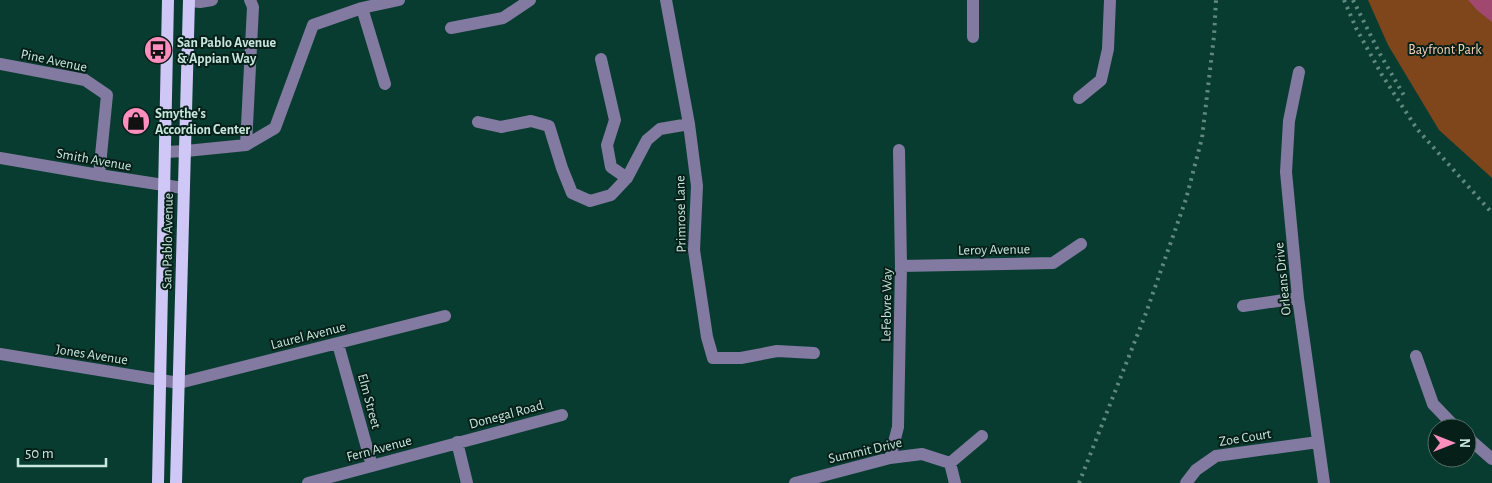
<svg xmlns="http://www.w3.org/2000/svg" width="1492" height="483" font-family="'Alegreya Sans',sans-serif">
<rect width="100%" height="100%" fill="#093c30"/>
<path fill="#7f451b" d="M1368 0H1492V178L1439 130 1388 45Z"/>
<path fill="#a04870" d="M1468 0H1492V22L1478 11Z"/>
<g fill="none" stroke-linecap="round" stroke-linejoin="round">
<path stroke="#827aa0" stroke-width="12" d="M666 0 689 124 697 186 694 250 707 337 713 358H741L777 351 814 353
M973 0V37
M189 1 200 2 212 0
M362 8 385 84
M451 28 503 18 530 0
M601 59 615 120 607 145 611 167 627 178
M0 64 85 80 107 95 99 175
M1299 72 1289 121 1286 172 1298 298 1324 483
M1079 98 1101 80 1108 49 1110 0
M478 122 501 127 531 121 549 126 562 168 572 193 590 201 611 195 627 178 647 140 660 129 689 124
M246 145 253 7 250 0
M165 152 186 151 246 145 275 128 313 25 362 8 399 0
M0 158 99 175 183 188
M901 266 1053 263 1081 244
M1243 306 1298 298
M338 344 372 466
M0 354 179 383 445 316
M1416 356 1433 404 1456 428
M1467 437 1492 459
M457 442 467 483
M890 458 898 427 901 266 899 150
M950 463 982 436
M308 483 562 415
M795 483 890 458 922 454 950 463 955 483
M1186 483 1196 470 1216 456 1318 442"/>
<path stroke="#cfc7f5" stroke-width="12" d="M158 483 168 0
M176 483 189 0"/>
<path stroke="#60897e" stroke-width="4" stroke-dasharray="2.5 5" stroke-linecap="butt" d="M1344 0 1356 28 1382 75 1417 129 1492 213
M1353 0 1380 54 1406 99
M1079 483 1146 313 1186 199 1202 138 1214 36 1216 0"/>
</g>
<defs>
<symbol id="bus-disc" viewBox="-11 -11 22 22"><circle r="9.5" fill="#fd8ebe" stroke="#062019"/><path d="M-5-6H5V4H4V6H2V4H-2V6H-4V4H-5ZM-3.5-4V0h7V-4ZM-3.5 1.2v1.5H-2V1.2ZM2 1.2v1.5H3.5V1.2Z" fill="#111"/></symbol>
<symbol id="shop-disc" viewBox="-11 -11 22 22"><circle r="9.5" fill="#fd8ebe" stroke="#062019"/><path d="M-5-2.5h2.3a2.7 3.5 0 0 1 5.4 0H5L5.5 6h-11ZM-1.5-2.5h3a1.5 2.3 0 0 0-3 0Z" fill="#111"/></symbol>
</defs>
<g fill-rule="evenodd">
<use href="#bus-disc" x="142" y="34" width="32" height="32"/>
<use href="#shop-disc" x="120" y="105" width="32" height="32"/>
</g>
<g text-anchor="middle" stroke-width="4" stroke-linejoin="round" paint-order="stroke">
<g font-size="14" font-weight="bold" fill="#c8e6dc" stroke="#062019" text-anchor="start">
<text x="177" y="47">San Pablo Avenue<tspan x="177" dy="16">&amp; Appian Way</tspan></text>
<text x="155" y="118">Smythe's<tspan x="155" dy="16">Accordion Center</tspan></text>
</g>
<g font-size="14" fill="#fcd0b4" stroke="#062019">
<text x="1445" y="54">Bayfront Park</text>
</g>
<g font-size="14" fill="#c8e6dc" stroke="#062019">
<text transform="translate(54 60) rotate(12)" y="5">Pine Avenue</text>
<text transform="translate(94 159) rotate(10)" y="5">Smith Avenue</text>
<text transform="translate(680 214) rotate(-91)" y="5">Primrose Lane</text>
<text transform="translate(167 241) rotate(-89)" y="5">San Pablo Avenue</text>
<text transform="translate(994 249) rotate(-1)" y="5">Leroy Avenue</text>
<text transform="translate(1282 279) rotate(-96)" y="5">Orleans Drive</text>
<text transform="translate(886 305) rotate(-89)" y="5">LeFebvre Way</text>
<text transform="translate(308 335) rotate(-14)" y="5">Laurel Avenue</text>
<text transform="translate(92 354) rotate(9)" y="5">Jones Avenue</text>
<text transform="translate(370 401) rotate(75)" y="5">Elm Street</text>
<text transform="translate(506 414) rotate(-15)" y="5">Donegal Road</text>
<text transform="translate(1245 437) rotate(-9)" y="5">Zoe Court</text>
<text transform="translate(379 448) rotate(-15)" y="5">Fern Avenue</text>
<text transform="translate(865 450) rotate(-13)" y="5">Summit Drive</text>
</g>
</g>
<g transform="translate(1452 443) rotate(90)"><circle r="24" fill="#062019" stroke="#546f67"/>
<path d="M0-4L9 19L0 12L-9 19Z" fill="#fd8ebe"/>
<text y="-8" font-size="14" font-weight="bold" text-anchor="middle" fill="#c8e6dc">N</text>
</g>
<path d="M18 458v8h88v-8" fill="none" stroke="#c8e6dc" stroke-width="2.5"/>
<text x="25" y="458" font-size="15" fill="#c8e6dc" stroke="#062019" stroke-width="4" paint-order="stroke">50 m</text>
</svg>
